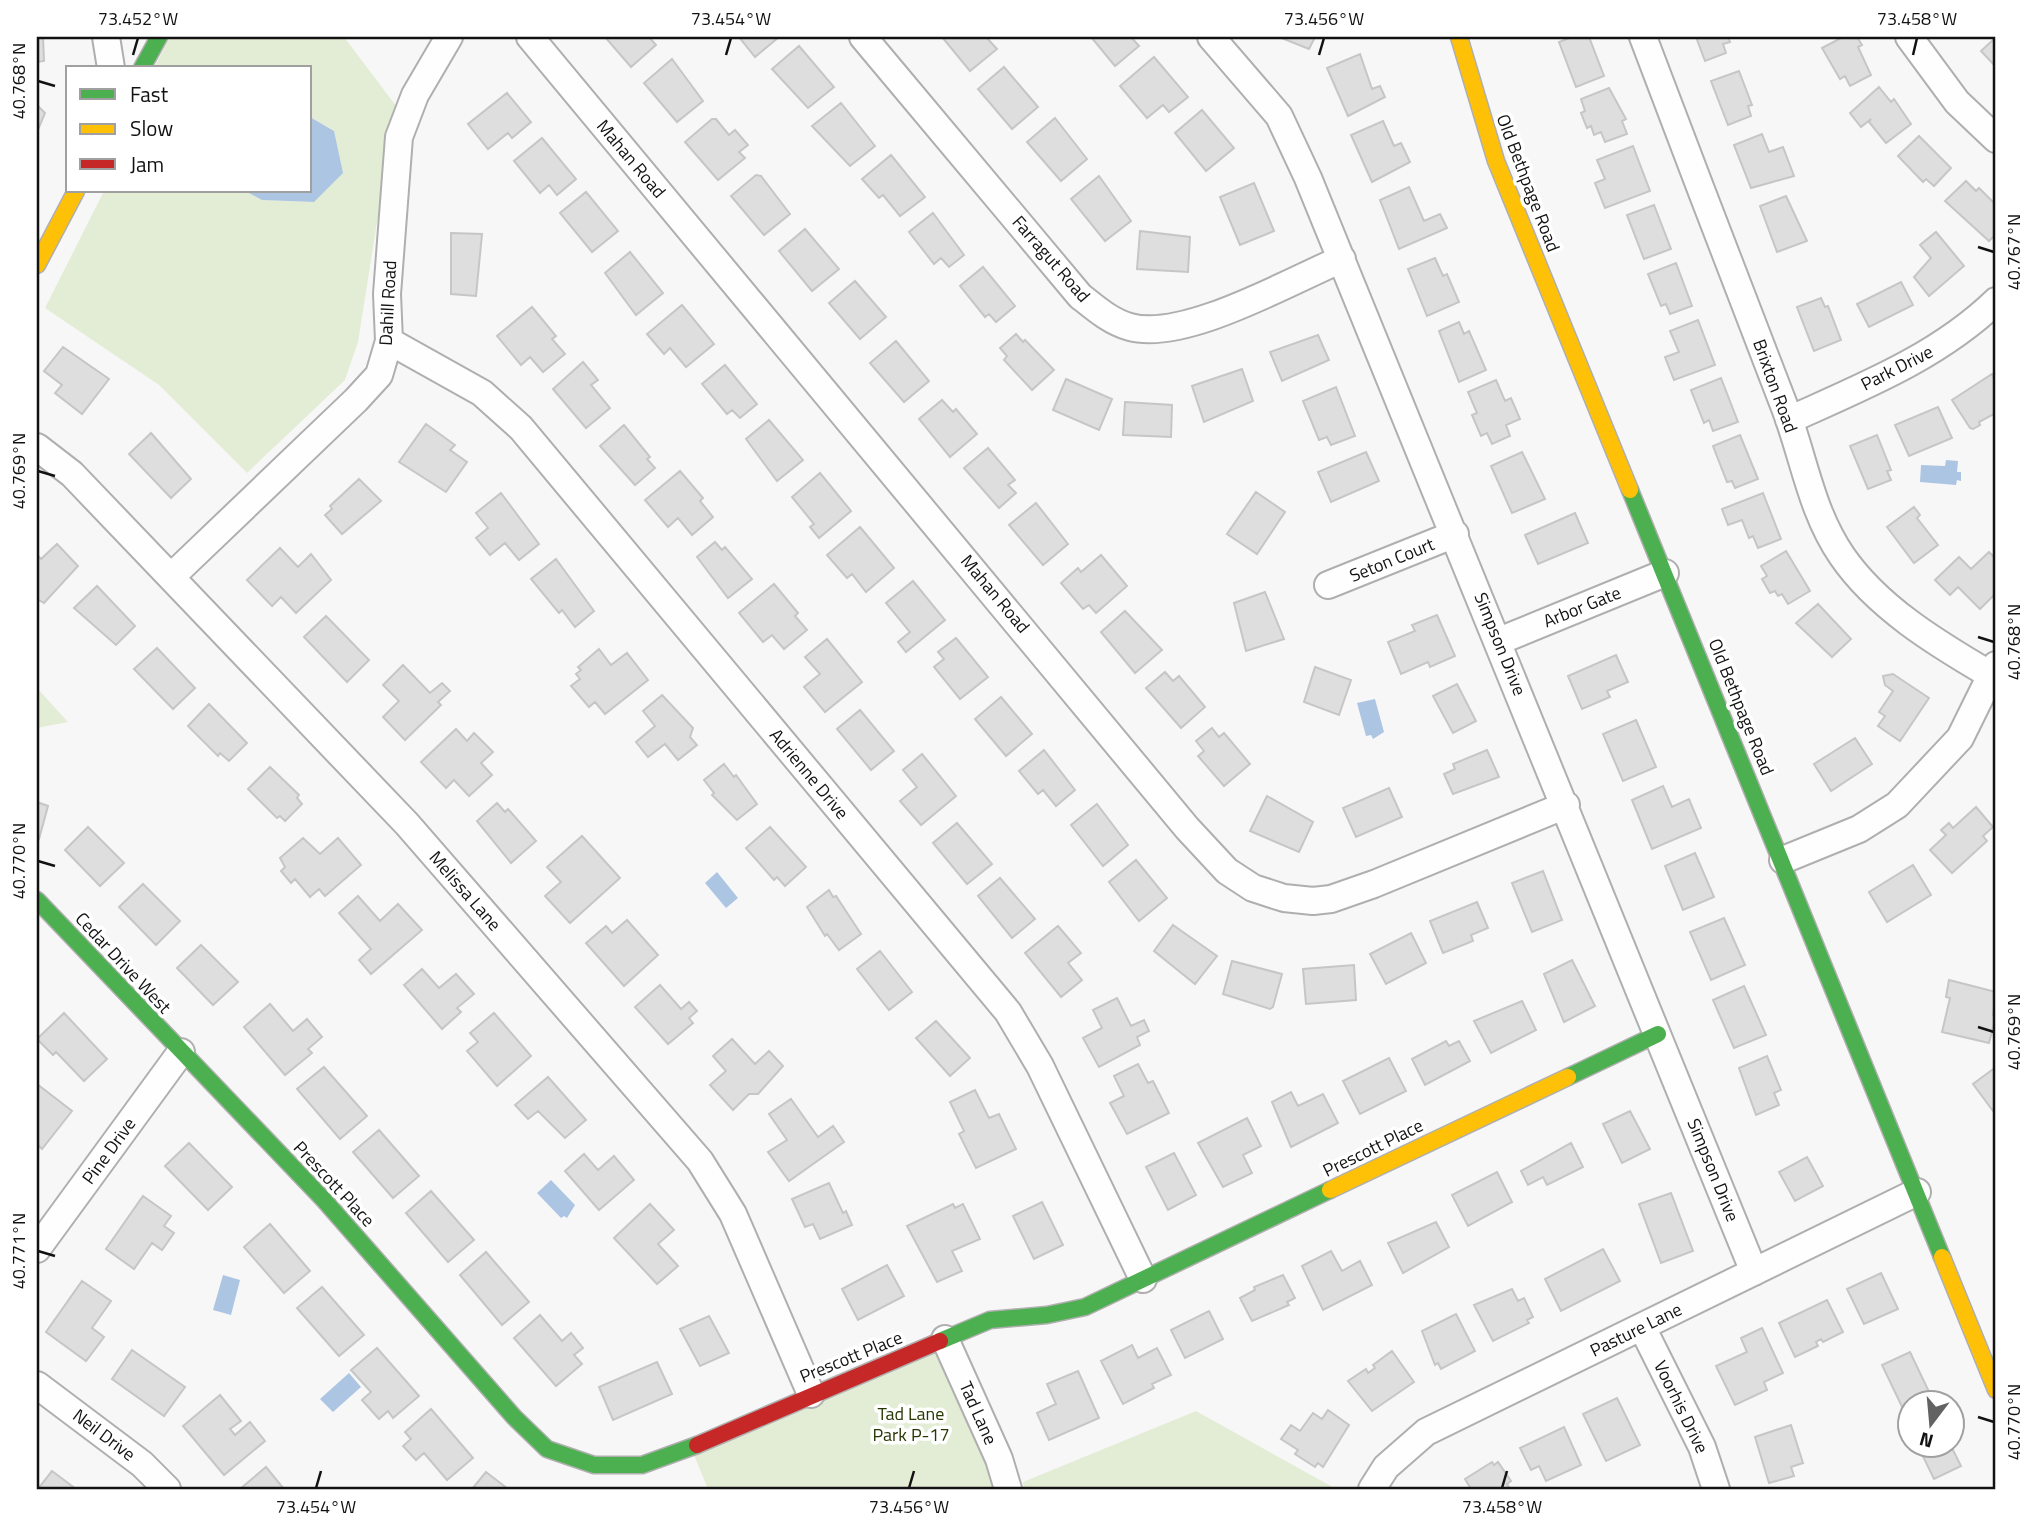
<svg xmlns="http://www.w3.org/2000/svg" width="2033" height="1526" font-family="'Titillium Web',sans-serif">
<rect width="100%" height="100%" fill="#f8f7f8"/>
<path fill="#e3edd6" d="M170 37H344L400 111 390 141 358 342 345 380 247 473 159 385 45 308 104 191H245L263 200 314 202 334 131 310 117V68H154Z
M37 688 68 722 37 728Z
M945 1339 1008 1489H708L691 1448Z
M1196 1411 1336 1489H1024L1023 1482Z"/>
<path fill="#acc5e2" d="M310 117 334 131 343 173 314 202 262 200 245 191H310Z
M1946 460 1958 461 1957 472H1961V481L1957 480 1956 485 1920 482 1921 465 1945 466Z
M1375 699 1384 732 1373 739 1371 735 1366 736 1357 703Z
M717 872 738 898 726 908 705 883Z
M551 1180 575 1205 567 1218 564 1216 561 1218 537 1193Z
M223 1275 240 1280 231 1315 213 1310Z
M349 1373 361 1387 333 1412 320 1399Z"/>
<path fill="#dfdedf" stroke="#c6c6c5" stroke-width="2" d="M37 37H43L44 61 37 62Z
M605 37H649L656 45 631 67Z
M739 37H779L755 57Z
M942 37H986L997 49 970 71Z
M1091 37H1131L1139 46 1115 66Z
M1279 37H1315L1309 49Z
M1572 37H1589L1604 76 1576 87 1559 42Z
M1696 37H1728L1730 42 1723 44 1726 53 1705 61Z
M1843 37H1857L1862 45 1858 47 1871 75 1850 86 1845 76 1840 79 1822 48Z
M1996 37V67L1981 51Z
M799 46 834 87 808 108 772 69Z
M1360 54 1372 89 1380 86 1385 97 1348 116 1327 68Z
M1154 57 1188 97 1169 112 1163 105 1147 118 1120 86Z
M672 59 703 101 677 122 644 83Z
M1004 67 1038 107 1012 129 978 89Z
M1739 71 1752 105 1748 106 1751 116 1728 125 1711 81Z
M1879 87 1891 102 1894 99 1911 124 1886 143 1869 122 1871 119 1861 127 1850 113Z
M1609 88 1626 119 1622 121 1627 134 1605 142 1601 132 1594 135 1591 126 1587 128 1581 113 1585 111 1581 99Z
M507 93 531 122 512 138 508 133 488 149 468 124Z
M841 103 875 146 850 166 812 126Z
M37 105 45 113 37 132Z
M1202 110 1234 148 1206 171 1175 133Z
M1055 118 1087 159 1061 181 1027 142Z
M712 119H716L729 135 735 130 748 145 739 152 745 158 718 180 685 142Z
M1383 121 1394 146 1401 143 1410 162 1372 182 1351 135Z
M1762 134 1769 152 1783 147 1794 176 1751 188 1734 145Z
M1919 136 1951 168 1934 186 1926 179 1923 182 1898 156Z
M542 138 576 179 557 195 549 185 540 193 514 161Z
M1633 146 1650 191 1605 208 1595 183 1605 179 1597 160Z
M891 155 925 197 900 216 883 195 879 198 862 179Z
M756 175 761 176 790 214 764 235 731 196Z
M1099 176 1131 221 1105 241 1071 199Z
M1966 181 1976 191 1979 188 1996 205V234L1989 241 1945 201Z
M1254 183 1274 231 1240 245 1220 197Z
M1409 187 1424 221 1440 214 1447 228 1399 249 1380 200Z
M586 192 618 231 592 252 560 213Z
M1786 196 1807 241 1777 252 1760 206Z
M1654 205 1671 249 1644 259 1627 215Z
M933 213 964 255 949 267 941 258 934 264 909 232Z
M805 229 839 269 812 291 779 251Z
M1140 231 1190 237 1188 272 1137 269Z
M1936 232 1964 266 1929 296 1914 277 1931 258 1920 245Z
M451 233 482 234 476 296 451 294Z
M630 252 663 293 636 315 605 273Z
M1435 258 1443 276 1447 274 1459 302 1427 316 1408 269Z
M1676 263 1692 306 1670 314 1666 304 1661 306 1648 274Z
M983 267 1015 306 996 322 989 314 985 317 960 286Z
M855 281 886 317 860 339 829 303Z
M1901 282 1913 305 1869 327 1857 304Z
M1821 298 1825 307 1828 306 1841 340 1814 351 1797 307Z
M682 305 714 344 686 367 670 348 664 354 647 334Z
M532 307 556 336 552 339 565 354 543 372 530 357 521 365 497 336Z
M1698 320 1715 365 1674 380 1665 357 1679 352 1670 331Z
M1459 322 1464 334 1469 331 1486 370 1459 382 1439 331Z
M1016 334 1023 342 1025 340 1054 370 1032 390 1004 360 1007 356 1000 348Z
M1318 335 1329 360 1282 381 1270 352Z
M896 341 929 381 904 402 870 363Z
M63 347 109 379 82 414 55 393 62 385 44 371Z
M583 362 598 380 591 385 610 408 586 428 553 389Z
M725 365 757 404 740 418 732 410 727 414 702 384Z
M1242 369 1253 401 1204 422 1192 386Z
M1992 374 1996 382V413L1979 422 1980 425 1973 429 1970 428 1952 400Z
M1721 378 1738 422 1713 431 1709 420 1704 423 1691 390Z
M1066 379 1112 399 1099 430 1053 410Z
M1496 380 1505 401 1511 398 1520 419 1506 425 1510 436 1492 444 1487 433 1481 436 1472 415 1477 413 1468 392Z
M1336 387 1355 436 1331 445 1327 437 1319 440 1303 401Z
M942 400 953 412 956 409 977 434 950 457 919 419Z
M1125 402 1172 405 1171 437 1123 435Z
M1938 407 1952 438 1909 456 1895 425Z
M769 420 803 460 777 481 746 439Z
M426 424 455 445 450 450 467 462 446 492 399 462Z
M624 425 650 457 647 459 655 468 635 485 600 446Z
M151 433 191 479 171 498 129 454Z
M1740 435 1758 479 1735 488 1732 481 1727 482 1713 446Z
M1877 435 1891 470 1887 471 1891 480 1868 489 1850 446Z
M988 448 1015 480 1008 485 1016 493 999 508 964 468Z
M1366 452 1379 481 1331 502 1318 472Z
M1522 452 1545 499 1512 513 1491 466Z
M680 471 703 498 700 501 713 517 692 535 678 518 668 527 645 500Z
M820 473 851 511 819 538 810 527 814 524 792 497Z
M359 479 381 501 342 534 325 515 332 509 330 506Z
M1256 492 1285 512 1257 554 1227 534Z
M501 493 539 544 519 560 505 543 490 555 476 538 488 528 476 513Z
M1763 493 1781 539 1758 548 1753 536 1749 538 1742 520 1728 525 1722 509Z
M1036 503 1068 544 1043 565 1009 525Z
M1914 507 1920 515 1917 518 1938 545 1914 563 1887 527Z
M1575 513 1588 543 1538 564 1525 535Z
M860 527 894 568 866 592 852 574 847 578 827 555Z
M715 542 722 550 725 547 752 579 728 598 697 557Z
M57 544 78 566 44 603 37 599V555L41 559Z
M280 548 298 567 311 554 331 580 296 613 281 597 272 606 247 580Z
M1786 551 1810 591 1788 604 1782 594 1778 596 1775 591 1770 593 1762 579 1767 576 1761 566Z
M1989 552 1996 559V593L1980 609 1958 587 1950 595 1935 580 1959 557 1971 569Z
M1101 555 1127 586 1096 613 1089 605 1083 609 1061 583 1078 568 1081 572Z
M556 559 594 611 575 627 562 610 559 613 531 579Z
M913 581 945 620 906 652 898 642 910 632 886 603Z
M774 584 798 613 795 616 807 630 784 649 772 635 763 642 739 613Z
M97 586 135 626 116 645 74 608Z
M1265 592 1284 639 1246 651 1234 603Z
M1818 604 1851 639 1832 657 1796 623Z
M1125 611 1162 650 1135 673 1101 632Z
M1437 615 1455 656 1430 667 1428 662 1401 674 1388 642 1415 631 1412 625Z
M326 616 369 660 347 682 304 637Z
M956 638 988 677 960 699 934 667 944 659 938 652Z
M827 639 862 682 825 712 804 687 820 674 805 657Z
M157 648 195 688 173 709 134 669Z
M599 649 611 665 627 653 648 680 605 714 595 702 589 707 571 686 580 679 576 674 581 670 578 667Z
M1616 655 1628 682 1607 691 1610 697 1582 709 1568 676Z
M403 665 430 693 442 683 450 691 438 702 441 705 405 740 383 717 399 701 383 685Z
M1315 667 1351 680 1339 715 1304 702Z
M1165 672 1173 681 1179 676 1205 707 1181 728 1146 688Z
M1893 674 1929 698 1900 741 1878 726 1885 716 1879 712 1893 691 1885 685 1883 676Z
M1457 684 1476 721 1453 733 1433 696Z
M662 695 693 728 690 737 697 745 678 760 665 744 648 757 636 742 655 726 643 711Z
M1001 697 1032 734 1006 756 975 719Z
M209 704 247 743 229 761 220 753 218 756 188 726Z
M860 710 894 751 871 770 837 729Z
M1636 720 1656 767 1623 781 1603 734Z
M1212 728 1219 737 1224 733 1250 764 1224 786 1198 756 1204 751 1196 741Z
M456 729 467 741 474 733 493 752 481 763 492 775 469 796 454 780 446 788 421 762Z
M1855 738 1872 764 1831 791 1814 764Z
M1044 750 1075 790 1056 806 1043 790 1038 794 1019 771Z
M1487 750 1499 777 1453 794 1444 774 1455 769 1453 764Z
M922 754 956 796 921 825 900 801 917 787 903 770Z
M724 764 734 777 736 775 757 804 737 820 712 795 714 793 704 780Z
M270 767 299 795 297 798 302 804 285 821 280 816 277 818 248 789Z
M1663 786 1672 807 1689 799 1701 828 1652 849 1632 800Z
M1389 788 1402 817 1356 837 1343 808Z
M1267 796 1313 822 1299 852 1250 831Z
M37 802 48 806 39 839 37 838Z
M497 803 505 812 508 809 536 841 511 863 477 821Z
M1097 804 1128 845 1103 866 1071 825Z
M1976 807 1993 827 1983 836 1987 841 1952 873 1930 850 1946 835 1941 830 1949 823 1953 828Z
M957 823 992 864 967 884 933 843Z
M88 827 124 863 100 886 65 850Z
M770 827 806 867 785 886 777 877 774 880 746 848Z
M582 836 620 878 570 923 545 896 561 882 547 867Z
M303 838 320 854 338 838 361 865 325 896 319 889 310 897 295 879 291 883 281 871 285 867 280 858Z
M1695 853 1714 897 1683 910 1665 866Z
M1136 860 1167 898 1139 921 1109 882Z
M1913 865 1931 895 1887 922 1869 892Z
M1543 871 1562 920 1532 932 1512 883Z
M1000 878 1035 919 1012 938 978 896Z
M143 884 180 921 156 945 119 907Z
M829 890 833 897 836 896 861 934 839 950 827 934 825 936 807 907Z
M358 896 380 921 398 904 422 930 371 974 359 960 371 949 339 913Z
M1477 902 1488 928 1471 935 1473 941 1443 953 1430 921Z
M1724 918 1745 965 1711 980 1690 932Z
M627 920 658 955 624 986 586 943 606 926 612 933Z
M1173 925 1217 956 1195 984 1154 951Z
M1058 926 1081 953 1068 963 1082 980 1061 997 1025 953Z
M1411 933 1426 963 1386 984 1370 954Z
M201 945 238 982 213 1005 177 968Z
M880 951 912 992 889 1010 857 969Z
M1572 960 1595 1006 1564 1022 1544 974Z
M1232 961 1282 974 1273 1007 1270 1009 1223 994Z
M1354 965 1356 1000 1306 1004 1303 969Z
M422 969 439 988 456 974 474 994 457 1008 461 1012 442 1029 404 985Z
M1949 980 1996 992 1993 1015 1996 1016 1989 1043 1942 1032 1950 998 1946 997Z
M660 985 681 1009 689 1002 697 1011 689 1018 693 1023 668 1044 635 1007Z
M1744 986 1766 1035 1734 1048 1713 1000Z
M1117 998 1131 1026 1144 1020 1149 1031 1137 1037 1140 1045 1099 1067 1083 1038 1102 1028 1093 1010Z
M1522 1001 1536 1030 1491 1053 1474 1021Z
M270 1004 293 1031 307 1019 322 1037 308 1049 312 1053 285 1075 244 1027Z
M64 1013 107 1059 84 1081 56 1052 53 1055 37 1039Z
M494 1013 531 1056 497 1086 467 1051 478 1042 470 1033Z
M936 1021 970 1058 950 1076 916 1038Z
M732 1039 755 1064 769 1051 783 1066 758 1094H749L733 1110 710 1085 726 1071 713 1056Z
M1446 1041 1449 1046 1459 1041 1470 1061 1425 1085 1412 1059Z
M1767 1056 1781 1090 1774 1093 1779 1105 1756 1115 1739 1068Z
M1389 1058 1406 1091 1360 1114 1343 1081Z
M1138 1064 1148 1083 1153 1081 1169 1113 1127 1134 1110 1103 1124 1096 1114 1076Z
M324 1067 367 1116 340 1139 297 1089Z
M1996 1067V1115L1973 1084Z
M548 1077 586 1120 565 1138 538 1111 528 1119 515 1105Z
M37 1084 72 1111 42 1149 37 1144Z
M975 1090 989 1118 999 1114 1016 1149 976 1168 959 1134 964 1131 950 1102Z
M1291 1092 1298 1106 1323 1094 1338 1123 1291 1147 1272 1102Z
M791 1099 818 1137 833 1126 844 1142 789 1181 768 1152 787 1140 769 1114Z
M1630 1111 1650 1149 1622 1163 1603 1124Z
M1247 1118 1261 1146 1243 1155 1252 1173 1223 1187 1198 1143Z
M379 1130 419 1176 393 1198 353 1152Z
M189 1143 232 1187 208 1210 165 1166Z
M1571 1143 1583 1167 1547 1185 1543 1177 1528 1185 1521 1171Z
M1174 1153 1196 1195 1168 1210 1146 1167Z
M584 1154 598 1170 614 1156 634 1180 599 1210 565 1171Z
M1807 1157 1823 1186 1795 1201 1779 1172Z
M1497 1172 1512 1202 1468 1226 1452 1195Z
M829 1183 843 1213 846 1211 852 1225 820 1239 813 1224 805 1227 792 1199Z
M431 1191 474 1240 448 1262 406 1213Z
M1671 1193 1693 1251 1661 1263 1639 1204Z
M143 1196 171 1216 164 1226 174 1233 162 1250 152 1243 134 1269 106 1249Z
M1042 1202 1063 1245 1034 1259 1013 1216Z
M650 1204 674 1230 658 1244 678 1266 657 1284 614 1238Z
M953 1204 955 1208 963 1204 980 1239 952 1251 962 1271 937 1282 907 1226Z
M1436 1222 1449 1247 1403 1273 1388 1243Z
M270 1224 310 1271 284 1293 244 1247Z
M1603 1249 1620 1281 1561 1311 1545 1279Z
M1331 1251 1342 1271 1360 1261 1372 1285 1323 1310 1302 1266Z
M486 1252 529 1302 502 1325 460 1275Z
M887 1265 904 1296 858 1320 842 1289Z
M1881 1273 1898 1309 1864 1324 1847 1289Z
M1283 1275 1295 1298 1287 1302 1289 1305 1252 1321 1240 1298 1255 1290 1254 1287Z
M82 1281 111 1301 92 1328 104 1337 86 1361 46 1332Z
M322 1287 364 1335 339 1356 297 1308Z
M1512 1289 1518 1301 1524 1298 1533 1317 1527 1320 1529 1323 1493 1341 1474 1305Z
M1827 1300 1843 1332 1823 1342 1821 1339 1816 1342 1818 1346 1795 1357 1779 1323Z
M1209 1311 1223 1339 1185 1358 1171 1330Z
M1456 1314 1475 1351 1441 1369 1438 1363 1435 1365 1422 1331Z
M540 1315 562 1341 571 1333 583 1348 574 1355 582 1364 556 1386 514 1338Z
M709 1316 729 1353 700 1366 680 1329Z
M1762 1328 1783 1373 1764 1382 1767 1390 1735 1405 1716 1366 1747 1352 1741 1338Z
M1132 1345 1138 1358 1157 1348 1171 1375 1152 1384 1154 1388 1123 1404 1101 1361Z
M377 1348 419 1396 393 1418 388 1411 379 1419 362 1400 371 1392 351 1370Z
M132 1350 185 1387 164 1416 112 1379Z
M1392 1351 1414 1382 1372 1411 1348 1381 1366 1369 1368 1373 1375 1368 1373 1365Z
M1910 1352 1932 1398 1910 1404V1408L1904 1411 1882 1365Z
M657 1362 672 1394 613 1420 599 1387Z
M1078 1371 1099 1418 1049 1440 1037 1413 1056 1404 1047 1384Z
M220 1395 241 1421 230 1429 235 1435 250 1422 265 1441 224 1475 183 1426Z
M1617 1398 1640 1445 1606 1461 1583 1414Z
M431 1409 473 1458 447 1480 424 1453 416 1460 403 1446 411 1439 405 1432Z
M1328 1410 1349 1425 1323 1467 1318 1463 1315 1467 1295 1454 1298 1450 1281 1439 1291 1425 1300 1431 1313 1413 1322 1419Z
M1791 1425 1803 1463 1791 1467 1794 1476 1769 1483 1755 1437Z
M1564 1427 1581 1465 1546 1481 1539 1466 1531 1470 1520 1448Z
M1918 1446H1951L1961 1466 1934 1479Z
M1492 1462 1494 1465 1498 1462 1511 1481 1507 1484 1510 1489H1471L1465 1479Z
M266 1467 284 1489H240Z
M52 1471 76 1489H38Z
M486 1472 508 1489H472Z"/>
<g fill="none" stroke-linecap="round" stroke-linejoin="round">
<defs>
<path id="street" d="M106 37 111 68
M530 37 1187 828 1227 871 1253 888 1284 898 1313 901 1331 899 1374 884 1566 805
M863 37 1080 296C1095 308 1111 322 1130 327 1184 342 1290 281 1342 259
M1211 37 1279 116 1308 178 1754 1272
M1643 37C1690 161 1737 284 1785 408 1804 458 1811 511 1842 556 1877 607 1936 643 1989 674
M1909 37 1957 102 1996 139
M389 341 482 393 521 428 1008 1012 1040 1066 1143 1279
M1789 420C1862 387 1938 357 1996 301
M37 447 72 474 407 824 700 1161 733 1214 811 1394
M171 577 356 400 379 375 389 341 387 294 399 137 415 95 449 37
M1328 585 1455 534
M1499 641 1665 573
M1783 860 1859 829 1897 805 1960 738 1996 665
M37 1249 181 1052
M1642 1327 1702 1447 1716 1489
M945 1339 999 1459 1008 1489
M37 1385 142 1464 167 1489
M1372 1489 1386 1467 1426 1432 1917 1192"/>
<path id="fast" d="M142 68 159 37
M1630 490 1942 1257
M37 900 324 1200 514 1417 547 1449 594 1465H642L697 1445
M1568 1077 1658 1034
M940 1341 990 1320 1047 1315 1085 1307 1330 1190"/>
<path id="slow" d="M1459 37 1496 161 1630 490
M37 265 76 191
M1330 1190 1568 1077
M1942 1257 1996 1390"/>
<path id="jam" d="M697 1445 940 1341"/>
</defs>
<use href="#street" stroke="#b0afb0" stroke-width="30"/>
<use href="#fast" stroke="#b0afb0" stroke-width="19"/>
<use href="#slow" stroke="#b0afb0" stroke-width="19"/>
<use href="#jam" stroke="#b0afb0" stroke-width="19"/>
<use href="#street" stroke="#fefefe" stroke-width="26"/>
<use href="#fast" stroke="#4caf50" stroke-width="16"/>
<use href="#slow" stroke="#ffc107" stroke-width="16"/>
<use href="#jam" stroke="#c62828" stroke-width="16"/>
</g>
<path fill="none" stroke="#131213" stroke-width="2.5" d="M133 55 138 38M726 55 731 38M1319 55 1324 38M1913 55 1917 38M38 81 55 86M1978 247 1994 252M38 471 55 476M1978 637 1994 642M38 861 55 866M1978 1027 1994 1032M38 1251 55 1256M1978 1417 1994 1422M316 1488 321 1471M909 1488 914 1471M1502 1488 1507 1471"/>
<g text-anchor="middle" stroke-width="7" stroke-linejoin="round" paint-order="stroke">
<g font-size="18" fill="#131213" stroke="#fff">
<text transform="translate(631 159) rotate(50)" y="6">Mahan Road</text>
<text transform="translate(1528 183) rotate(69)" y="6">Old Bethpage Road</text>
<text transform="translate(1051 259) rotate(49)" y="6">Farragut Road</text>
<text transform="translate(388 303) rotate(-87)" y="6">Dahill Road</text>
<text transform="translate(1897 368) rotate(-27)" y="6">Park Drive</text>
<text transform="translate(1775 386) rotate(70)" y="6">Brixton Road</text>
<text transform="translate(1392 560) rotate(-22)" y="6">Seton Court</text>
<text transform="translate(995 594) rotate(50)" y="6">Mahan Road</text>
<text transform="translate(1582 607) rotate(-22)" y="6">Arbor Gate</text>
<text transform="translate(1500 644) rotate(68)" y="6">Simpson Drive</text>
<text transform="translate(1741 707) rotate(68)" y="6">Old Bethpage Road</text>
<text transform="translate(809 774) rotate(50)" y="6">Adrienne Drive</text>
<text transform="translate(465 891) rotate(49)" y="6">Melissa Lane</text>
<text transform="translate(123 963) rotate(47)" y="6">Cedar Drive West</text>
<text transform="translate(1373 1148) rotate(-26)" y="6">Prescott Place</text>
<text transform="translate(109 1151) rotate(-54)" y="6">Pine Drive</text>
<text transform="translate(1713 1170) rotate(68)" y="6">Simpson Drive</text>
<text transform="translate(334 1184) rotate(47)" y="6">Prescott Place</text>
<text transform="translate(1636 1330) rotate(-26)" y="6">Pasture Lane</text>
<text transform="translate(851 1357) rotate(-22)" y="6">Prescott Place</text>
<text transform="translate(1681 1407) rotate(64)" y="6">Voorhis Drive</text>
<text transform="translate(978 1413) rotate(66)" y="6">Tad Lane</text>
<text transform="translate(104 1435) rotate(37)" y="6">Neil Drive</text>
</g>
<g font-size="18" fill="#263700" stroke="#fff">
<text x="911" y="1420">Tad Lane<tspan x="911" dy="21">Park P-17</tspan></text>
</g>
</g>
<rect width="2033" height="1526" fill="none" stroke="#ffffff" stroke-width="77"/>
<rect x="66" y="66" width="245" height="126" fill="#ffffff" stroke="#a1a0a1" stroke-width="2"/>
<rect x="80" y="89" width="35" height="10" fill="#4caf50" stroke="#a1a0a1" stroke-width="2"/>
<text x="130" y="102" font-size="21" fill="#131213">Fast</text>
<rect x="80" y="124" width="35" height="10" fill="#ffc107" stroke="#a1a0a1" stroke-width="2"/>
<text x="130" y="136" font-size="21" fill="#131213">Slow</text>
<rect x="80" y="159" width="35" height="10" fill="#c62828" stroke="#a1a0a1" stroke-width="2"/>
<text x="130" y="172" font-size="21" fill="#131213">Jam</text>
<g transform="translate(1931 1424) rotate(196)"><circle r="33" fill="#ffffff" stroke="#a1a0a1" stroke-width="2"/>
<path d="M0-5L12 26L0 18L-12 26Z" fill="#636263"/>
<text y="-10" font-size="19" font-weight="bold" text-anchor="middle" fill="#131213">N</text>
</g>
<rect x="38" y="38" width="1956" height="1450" fill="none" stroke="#131213" stroke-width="2.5"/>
<g font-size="18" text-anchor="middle" fill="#131213">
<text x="138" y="25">73.452°W</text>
<text x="731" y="25">73.454°W</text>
<text x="1324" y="25">73.456°W</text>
<text x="1917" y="25">73.458°W</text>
<text transform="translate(19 81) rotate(-90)" y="6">40.768°N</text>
<text transform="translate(2014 252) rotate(-90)" y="6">40.767°N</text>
<text transform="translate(19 471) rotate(-90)" y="6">40.769°N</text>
<text transform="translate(2014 642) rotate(-90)" y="6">40.768°N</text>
<text transform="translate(19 861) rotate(-90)" y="6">40.770°N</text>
<text transform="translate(2014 1032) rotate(-90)" y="6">40.769°N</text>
<text transform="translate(19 1251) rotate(-90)" y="6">40.771°N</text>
<text transform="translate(2014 1422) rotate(-90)" y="6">40.770°N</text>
<text x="316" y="1513">73.454°W</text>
<text x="909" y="1513">73.456°W</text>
<text x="1502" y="1513">73.458°W</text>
</g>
</svg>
